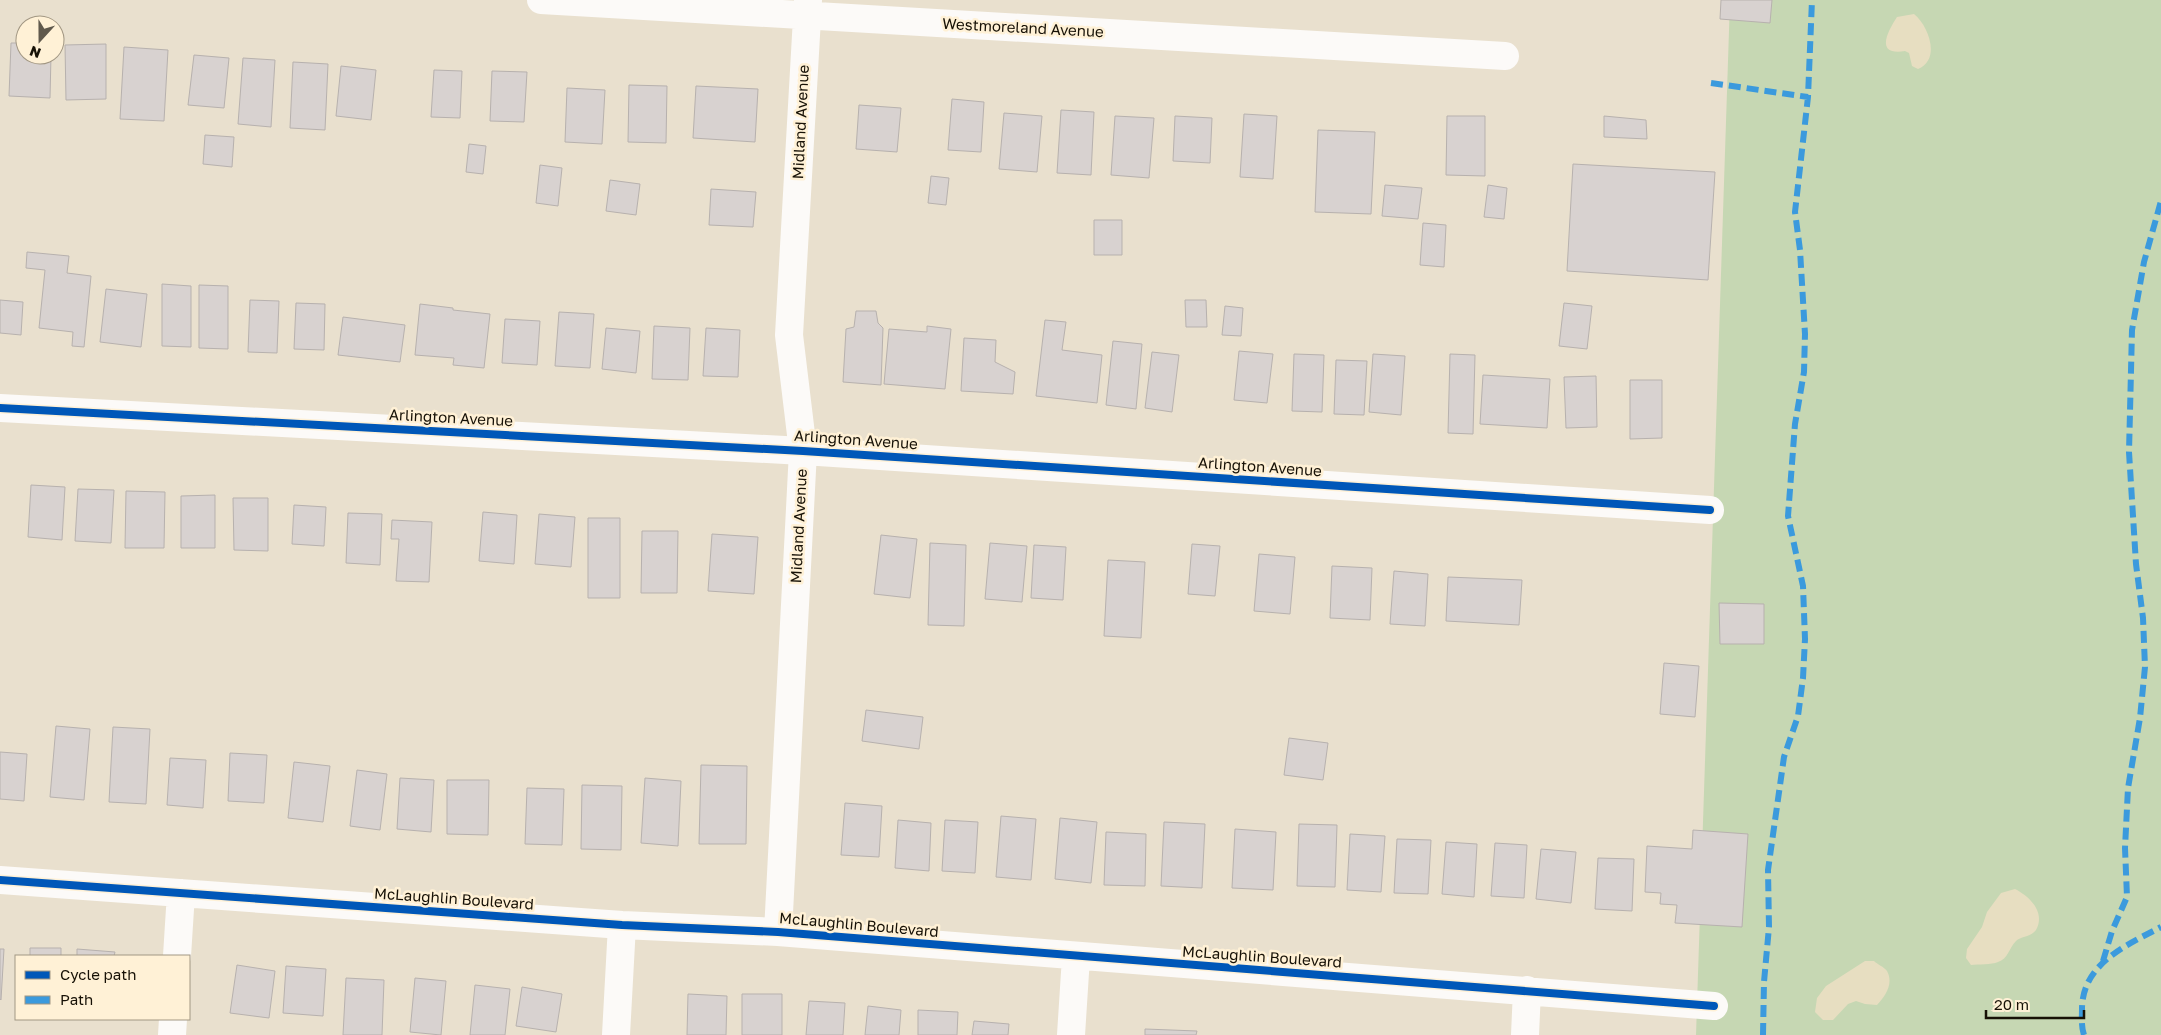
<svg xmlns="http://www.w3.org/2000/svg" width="2161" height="1035" font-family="'Golos Text',sans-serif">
<rect width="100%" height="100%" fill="#e9e0ce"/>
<path fill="#c6d7b3" d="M1730 0H2161V1035H1696Z"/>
<path fill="#e7dec1" d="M1914 14C1929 26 1941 60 1918 69L1912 66 1909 53 1905 51C1874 56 1888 31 1897 17Z
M2015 889C2029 896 2046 912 2036 930 2031 937 2021 936 2016 941 2009 948 2008 959 1998 962 1991 965 1979 964 1971 965L1966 958 1967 949 1982 927 1987 912 2001 893Z
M1865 961H1874C1877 964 1884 967 1887 971 1894 984 1885 996 1877 1005L1865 1004 1856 1001 1848 1004 1833 1020H1823L1815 1012 1817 998 1826 986Z"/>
<path fill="#d8d2d0" stroke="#b7b1ae" d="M1721 0H1772L1770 23 1720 19Z
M11 43H25V55H51L50 98 9 96Z
M106 44V99L66 100 65 45Z
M124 47 168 50 164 121 120 119Z
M194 55 229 58 224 108 188 105Z
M243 58 275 60 271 127 238 124Z
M293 62 328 64 325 130 290 128Z
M341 66 376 70 371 120 336 116Z
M434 70 462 71 460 118 431 117Z
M492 71 527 72 524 122 490 121Z
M629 85 667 86 666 143 628 142Z
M696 86 758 89 755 142 693 138Z
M567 88 605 90 602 144 565 142Z
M952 99 984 102 981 152 948 150Z
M859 105 901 108 897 152 856 149Z
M1061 110 1094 112 1091 175 1057 173Z
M1004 113 1042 116 1037 172 999 169Z
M1244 114 1277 116 1273 179 1240 177Z
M1115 116 1154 118 1149 178 1111 175Z
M1175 116 1212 118 1210 163 1173 161Z
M1447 116H1485V176L1446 175Z
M1604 116 1646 120 1647 139 1604 137Z
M1318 130 1375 132 1371 214 1315 212Z
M205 135 234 137 232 167 203 164Z
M469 144 486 146 483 174 466 172Z
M1573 164 1715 172 1708 280 1567 271Z
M540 165 562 168 558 206 536 203Z
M931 176 949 178 946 205 928 203Z
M610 180 640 184 636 215 606 211Z
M1385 185 1422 188 1418 219 1382 216Z
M1488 185 1507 188 1504 219 1484 217Z
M711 189 756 192 753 227 709 225Z
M1094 220H1122V255H1094Z
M1423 223 1446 225 1444 267 1420 265Z
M27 252 69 256 67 273 91 276 84 347 72 346 73 332 39 328 45 270 26 268Z
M162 284 191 286V347L162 346Z
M199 285 228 286V349L199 348Z
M106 289 147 294 141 347 100 342Z
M0 300 23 302 21 335 0 333Z
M250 300 279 301 277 353 248 352Z
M1185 300H1206L1207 327H1186Z
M296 303 325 304 324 350 294 349Z
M1564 303 1592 306 1587 349 1559 346Z
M420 304 453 308V310L490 314 484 368 453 365 454 358 415 355Z
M1225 306 1243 308 1241 336 1222 335Z
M856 311H876L878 323 883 328 881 385 843 382 846 329 854 327Z
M559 312 594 314 590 368 555 366Z
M343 317 405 325 400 362 338 355Z
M505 319 540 321 537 365 502 363Z
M1045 320 1066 322 1062 350 1102 355 1097 403 1036 396Z
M654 326 690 328 688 380 652 379Z
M927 326 951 329 945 389 884 384 889 329 927 332Z
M606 328 640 331 636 373 602 369Z
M706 328 740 330 738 377 703 376Z
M964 338 996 340 995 362 1015 372 1013 394 961 391Z
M1113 341 1142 344 1136 409 1106 405Z
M1239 351 1273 354 1267 403 1234 400Z
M1152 352 1179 355 1172 412 1145 408Z
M1294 354 1324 355 1322 412 1292 411Z
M1373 354 1405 356 1401 415 1369 412Z
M1450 354 1475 355 1473 434 1448 433Z
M1336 360 1367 361 1364 415 1334 414Z
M1483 375 1550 379 1547 428 1480 424Z
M1596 376 1597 427 1566 428 1564 377Z
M1630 380H1662V438L1630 439Z
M31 485 65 487 62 540 28 537Z
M78 489 114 490 111 543 75 541Z
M126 491 165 492 164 548H125Z
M215 495V548H181V496Z
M233 498H268V551L234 550Z
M294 505 326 507 324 546 292 544Z
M483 512 517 515 514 564 479 561Z
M348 513 382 514 380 565 346 563Z
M539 514 575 517 571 567 535 564Z
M588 518H620V598H588Z
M392 520 432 522 429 582 396 581 399 539H391Z
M642 531H678L677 593H641Z
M712 534 758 537 754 594 708 591Z
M881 535 917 539 910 598 874 594Z
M930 543 966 545 964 626 928 625Z
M990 543 1027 546 1022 602 985 599Z
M1192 544 1220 546 1215 596 1188 594Z
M1034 545 1066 547 1063 600 1031 598Z
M1259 554 1295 557 1290 614 1254 611Z
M1108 560 1145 562 1141 638 1104 636Z
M1332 566 1372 568 1370 620 1330 618Z
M1394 571 1428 574 1425 626 1390 624Z
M1448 577 1522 580 1519 625 1446 621Z
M1719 603 1764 604V644H1720Z
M1664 663 1699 666 1695 717 1660 714Z
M866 710 923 717 919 749 862 741Z
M56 726 90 729 84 800 50 797Z
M113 727 150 729 146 804 109 802Z
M1289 738 1328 743 1323 780 1284 775Z
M0 752 27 754 24 801 0 799Z
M230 753 267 755 264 803 228 801Z
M170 758 206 760 203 808 167 805Z
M294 762 330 766 323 822 288 818Z
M701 765 747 766 746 844H699Z
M357 770 387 774 380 830 350 826Z
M400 778 434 780 431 832 397 829Z
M645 778 681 781 678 846 641 843Z
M447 780H489L488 835 447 834Z
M582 785 622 786 621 850 581 849Z
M527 788 564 789 562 845 525 844Z
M845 803 882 806 879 857 841 855Z
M1001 816 1036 819 1031 880 996 877Z
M1060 818 1097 822 1091 883 1055 879Z
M898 820 931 823 929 871 895 868Z
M945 820 978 822 975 873 942 871Z
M1164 822 1205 824 1202 888 1161 886Z
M1299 824 1337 825 1335 887 1297 886Z
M1235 829 1276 832 1273 890 1232 888Z
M1693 830 1748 834 1742 927 1675 923 1677 905 1660 904 1661 893 1645 892 1647 846 1692 849Z
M1106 832 1146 834 1145 886 1104 885Z
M1350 834 1385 836 1381 892 1347 890Z
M1397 839 1431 840 1428 894 1394 893Z
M1446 842 1477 844 1474 897 1442 894Z
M1495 843 1527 845 1524 898 1491 896Z
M1541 849 1576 852 1571 903 1536 899Z
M1598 858 1634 859 1632 911 1595 909Z
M30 948H61V956H30Z
M0 949H4L1 1000 0 999Z
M77 949 115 952 114 956H77Z
M237 965 275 971 269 1018 230 1013Z
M286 966 326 969 323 1016 283 1013Z
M346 978 384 980 382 1035H343Z
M415 978 446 981 441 1035 410 1032Z
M475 985 510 989 505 1035H470Z
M522 987 562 994 556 1032 516 1026Z
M688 994 727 996 726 1035H687Z
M742 994H782V1035H742Z
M809 1001 845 1003 843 1035H806Z
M868 1006 901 1010 899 1035H865Z
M918 1010 958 1012 957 1035H918Z
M974 1021 1009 1024 1008 1035H972Z
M1145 1029 1197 1031 1196 1035H1145Z"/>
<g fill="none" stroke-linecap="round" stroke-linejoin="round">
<path stroke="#fcfaf8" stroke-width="28" d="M541 0 1505 56
M0 408 803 451 1710 510
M0 880 622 925 778 932 1714 1006
M778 932 803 451 789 335 808 0
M177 956 181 893
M172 1035 173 1019
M616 1035 622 925
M1071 1035 1076 957
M1525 1035 1527 990"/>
<path stroke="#3b9add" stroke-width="6" stroke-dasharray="12 6" stroke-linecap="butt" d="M1711 83 1808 97
M2103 961 2112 931 2127 897 2125 848 2128 788 2140 718 2145 667 2143 618 2136 564 2129 452 2132 330 2144 262 2161 201
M1763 1035 1764 982 1769 927 1768 870 1784 757 1798 716 1803 678 1805 639 1803 586 1788 516 1795 424 1804 372 1805 334 1800 250 1795 212 1808 97 1812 0
M2084 1035C2081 1026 2082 1018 2082 1008 2083 963 2127 945 2161 927"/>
<defs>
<path id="cycleway" d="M0 408 803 451 1710 510
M0 880 622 925 778 932 1714 1006"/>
</defs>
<use href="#cycleway" stroke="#fff1d6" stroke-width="11"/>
<use href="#cycleway" stroke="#0057b8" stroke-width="8"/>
</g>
<g text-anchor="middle" stroke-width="5" stroke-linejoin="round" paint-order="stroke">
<g font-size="15" fill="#171106" stroke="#fff1d6">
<text transform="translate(1023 28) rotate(3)" y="5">Westmoreland Avenue</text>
<text transform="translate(801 122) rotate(-87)" y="5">Midland Avenue</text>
<text transform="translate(451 418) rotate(3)" y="5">Arlington Avenue</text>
<text transform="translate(856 440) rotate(4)" y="5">Arlington Avenue</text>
<text transform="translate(1260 467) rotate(4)" y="5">Arlington Avenue</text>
<text transform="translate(799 526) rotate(-87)" y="5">Midland Avenue</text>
<text transform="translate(454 899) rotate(4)" y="5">McLaughlin Boulevard</text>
<text transform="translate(859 925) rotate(5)" y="5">McLaughlin Boulevard</text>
<text transform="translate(1262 957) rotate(4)" y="5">McLaughlin Boulevard</text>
</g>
</g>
<rect x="15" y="955" width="175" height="65" fill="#fff1d6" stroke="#a29783"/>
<rect x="25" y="971" width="25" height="8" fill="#0057b8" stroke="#a29783"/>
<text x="60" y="980" font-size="15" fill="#171106">Cycle path</text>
<rect x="25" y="996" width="25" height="8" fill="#3b9add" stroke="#a29783"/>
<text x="60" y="1005" font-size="15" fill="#171106">Path</text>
<g transform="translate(40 40) rotate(201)"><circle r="24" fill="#fff1d6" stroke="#a29783"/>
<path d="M0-4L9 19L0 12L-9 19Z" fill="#60594c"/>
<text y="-8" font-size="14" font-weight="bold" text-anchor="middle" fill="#171106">N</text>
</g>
<path d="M1986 1010v8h98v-8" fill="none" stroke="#171106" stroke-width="2.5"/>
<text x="1994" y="1010" font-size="15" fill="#171106" stroke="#fff1d6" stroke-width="4" paint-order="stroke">20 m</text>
</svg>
